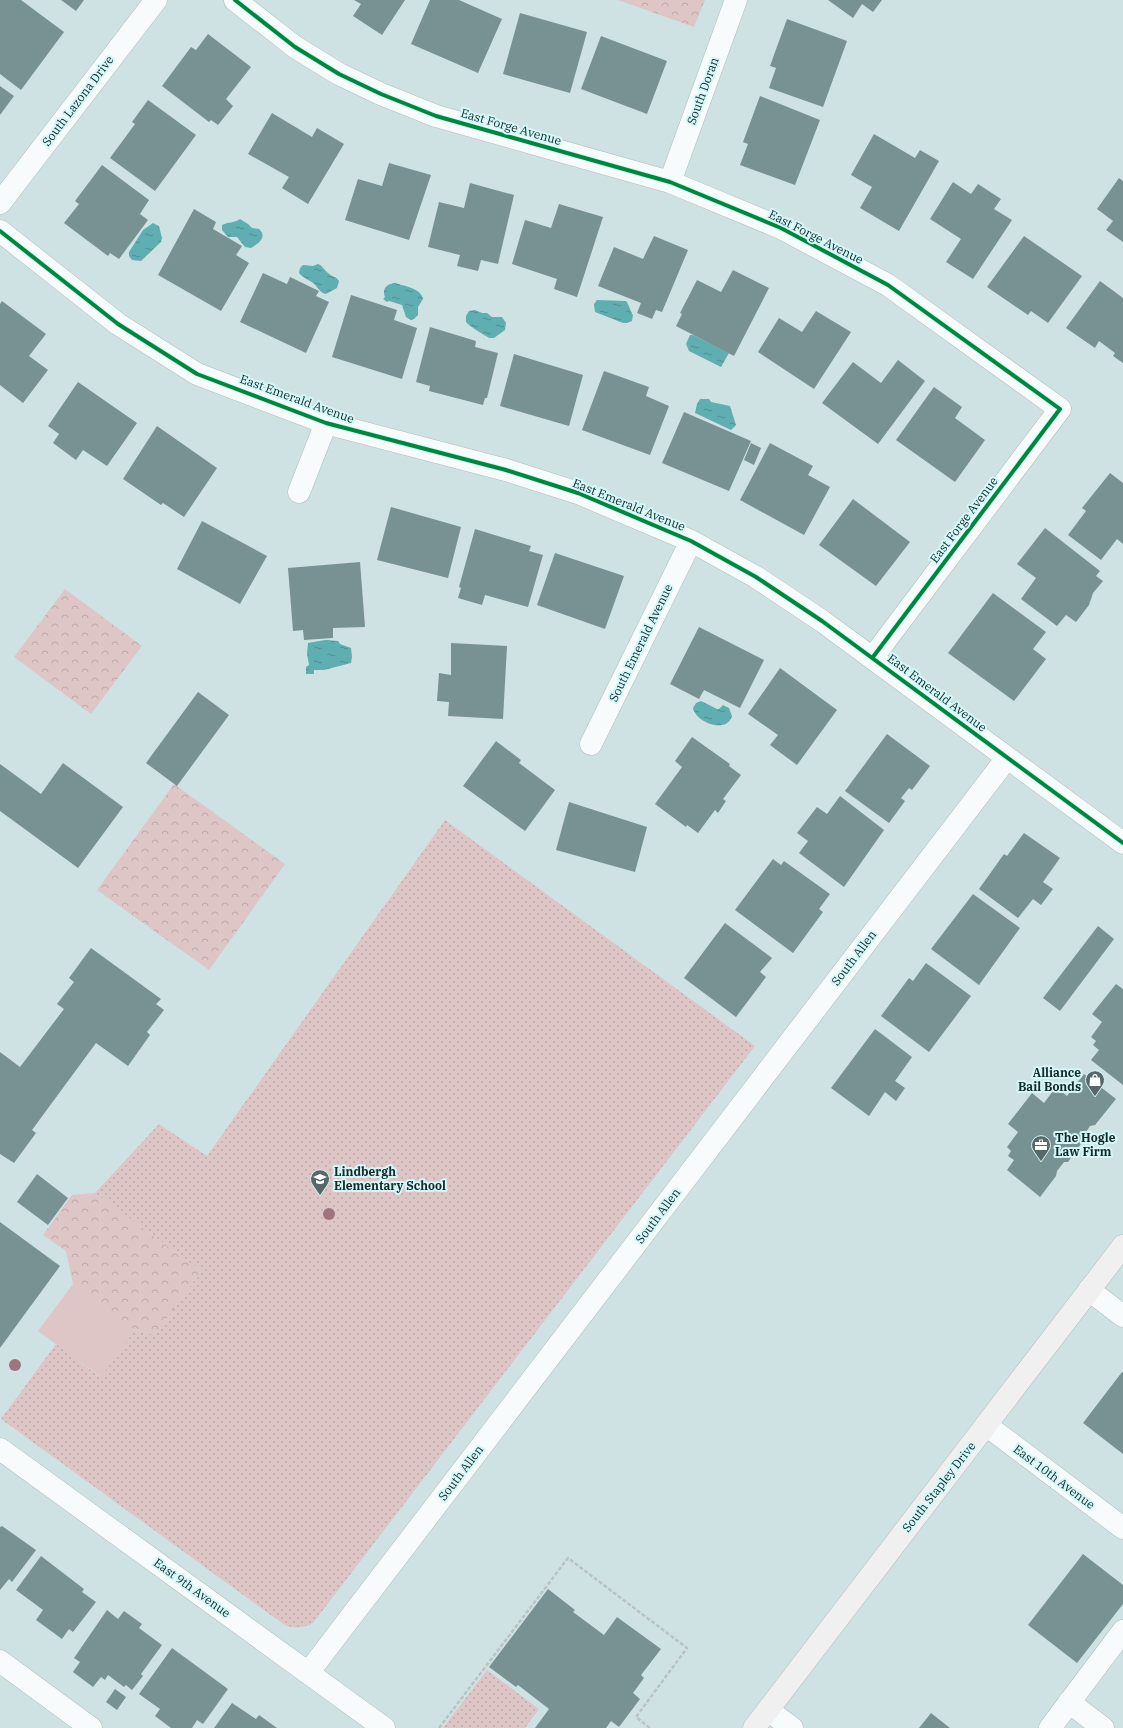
<svg xmlns="http://www.w3.org/2000/svg" width="1123" height="1728" font-family="'IBM Plex Serif',serif">
<defs>
<pattern id="grass-dots" width="8" height="8" patternUnits="userSpaceOnUse"><rect width="8" height="8" fill="#dec5c6"/><path d="M2 2h.1M6 6h.1" fill="none" stroke="#bea9aa" stroke-width="1.8" stroke-linecap="round"/></pattern>
<pattern id="park-crowns" width="20" height="18" patternUnits="userSpaceOnUse"><rect width="20" height="18" fill="#dec5c6"/><path d="M2 6a3 3 0 1 1 6 0M12 15a3 3 0 1 1 6 0" fill="none" stroke="#bea9aa"/></pattern>
<pattern id="water-ripples" width="26" height="14" patternUnits="userSpaceOnUse"><rect width="26" height="14" fill="#5faeb1"/><path d="M2 4q2-2 4 0t4 0M15 11q2-2 4 0t4 0" fill="none" stroke="#4d8e90"/></pattern>
</defs>
<rect width="100%" height="100%" fill="#cee2e3"/>
<path fill="url(#grass-dots)" d="M445 820 755 1046 313 1623C305 1628 295 1628 286 1626L1 1419 56 1344 100 1377 135 1330 155 1335 201 1271 95 1193 159 1124 207 1156Z
M487 1670 539 1709 525 1728H443Z"/>
<path fill="url(#park-crowns)" d="M618 0H705L694 27Z
M65 589 142 646 91 714 14 657Z
M174 784 285 864 209 970 97 890Z
M95 1193 201 1271 155 1335 135 1330 73 1284 66 1251 43 1235 72 1195Z"/>
<path fill="#dec5c6" d="M73 1284 135 1330 101 1377 38 1331Z"/>
<path fill="url(#water-ripples)" d="M240 219 248 224 252 228 259 229C268 237 258 244 251 248L245 247 237 237H228L222 230V225C228 222 235 223 240 219Z
M153 223 159 226 162 238 161 242 141 261 132 260 129 256V252L143 230Z
M318 264C323 266 324 270 328 273 332 277 336 276 339 281L337 288 326 294C320 293 318 287 313 283 308 279 303 278 299 273L300 268 303 265 313 266Z
M395 283C404 286 421 288 423 299L418 307V315L414 319 411 320 406 317 402 305 389 301 387 302 383 299 385 297C382 289 386 284 395 283Z
M597 300 626 301C629 304 630 311 633 315L632 321 627 323H623L595 312 594 304Z
M475 310 482 313H487L492 317H502L506 323 505 330 494 338H490C485 336 469 326 466 322V316L469 311Z
M690 335H693L729 353 721 367 689 351 686 344Z
M700 399H709L711 402 730 406 736 425 731 430 695 413 697 404Z
M325 640 338 641 340 644 351 648 352 657 351 663 324 670H314V674H306V667L309 665 307 654 308 643Z
M701 701 717 709H719L723 705 729 708 732 716C727 734 696 723 693 708L696 703Z"/>
<path fill="#789192" d="M0 0H21L64 32 21 90 0 74Z
M61 0H84L76 11Z
M354 0H405L382 35 353 16 361 4Z
M430 0H459L502 19 478 73 411 44Z
M828 0H882L873 12 862 4 853 18Z
M520 13 587 32 570 93 503 74Z
M787 19 847 41 823 107 769 88 776 68 770 66Z
M208 34 251 67 226 99 233 106 218 125 211 120 209 122 162 86 191 47 196 50Z
M601 36 667 61 647 114 581 89Z
M0 86 14 96 0 115Z
M760 96 820 120 795 185 740 165 748 144 743 142Z
M148 100 196 135 155 191 110 158 135 124 132 122Z
M272 113 312 137 317 128 344 144 308 204 282 188 289 177 248 154Z
M874 134 915 158 920 150 939 161 899 231 860 208 872 187 851 175Z
M389 163 431 175 409 240 345 220 358 179 382 186Z
M102 165 149 200 140 214 148 220 119 259 110 253 108 256 64 223 79 204 75 201Z
M1119 178 1123 181V242L1106 230 1113 221 1097 209Z
M953 182 971 194 978 184 1001 199 994 209 1012 220 973 279 946 262 961 239 930 219Z
M470 183 514 195 498 264 481 260 478 271 457 266 460 255 428 247 439 202 464 208Z
M559 204 603 217 577 297 554 289 557 279 512 264 525 220 551 228Z
M194 209 216 222 213 229 242 246 236 255 249 263 221 311 158 275Z
M654 236 688 250 662 312 656 310 652 319 637 313 641 303 598 286 614 247 643 259Z
M1024 236 1082 276 1048 323 1031 311 1028 315 987 287Z
M733 270 769 288 734 356 676 326 682 314 680 313 697 280 721 292Z
M263 273 287 284 290 277 319 291 316 296 329 302 306 353 240 322Z
M1100 281 1123 298V363L1113 356 1115 353 1099 341 1095 348 1066 328Z
M351 295 397 310 394 320 417 328 402 379 332 357Z
M2 301 46 334 29 356 48 370 23 403 0 385V304Z
M816 311 851 332 814 389 758 352 779 318 802 332Z
M430 327 476 341 475 347 498 353 487 398H485L483 405 429 391 430 386 416 382Z
M514 354 583 375 569 426 500 406Z
M898 360 925 381 878 444 822 403 853 362 881 383Z
M604 371 649 387 646 396 669 406 650 455 582 430Z
M78 382 137 423 107 466 83 450 76 460 53 443 59 434 48 426Z
M934 387 962 407 955 418 985 440 955 482 896 440Z
M684 412 751 441 729 491 662 463Z
M157 426 217 468 184 517 163 503 161 505 123 479Z
M751 443 761 448 754 465 744 460Z
M770 443 813 466 808 475 830 487 804 535 740 500Z
M1110 473 1123 483V544L1117 539 1101 560 1068 535 1086 511 1082 508Z
M853 499 910 542 876 586 819 545Z
M391 507 461 527 448 578 377 560Z
M202 521 267 556 240 604 177 569Z
M1045 528 1100 571 1096 576 1103 581 1093 593 1089 605 1076 622 1066 615 1057 626 1021 599 1036 578 1017 564Z
M475 529 531 546 529 551 543 555 528 607 485 595 482 605 458 598 461 588 459 587Z
M555 553 624 576 605 629 537 605Z
M360 562 365 627 333 628V638L304 640 303 630 293 631 288 568Z
M993 593 1046 632 1033 649 1046 659 1014 701 948 653Z
M699 627 764 660 740 708 704 690 699 699 670 684Z
M451 643 507 646 503 719 448 716 449 702 437 701 439 673 451 675Z
M780 668 837 710 797 765 770 745 778 735 748 714Z
M198 692 229 715 177 786 146 763Z
M887 734 930 766 912 790 909 788 901 798 905 801 889 823 845 791Z
M692 737 730 764 729 766 741 775 723 799 726 801 718 813 715 810 698 833 687 825 686 827 655 804 682 767 675 761Z
M496 741 521 760 519 763 555 790 525 831 463 786Z
M63 763 123 807 78 868 0 811V764L41 794Z
M840 796 884 830 844 887 799 853 808 841 797 833 817 807 827 814Z
M569 802 647 827 635 872 556 850Z
M1024 833 1060 858 1043 882 1053 889 1041 905 1033 899 1018 918 979 889 1004 854 1007 856Z
M773 859 781 865 784 861 830 894 819 909 823 912 793 953 735 910Z
M973 894 1020 928 979 985 931 949Z
M725 923 772 958 760 972 766 977 736 1017 684 978Z
M1098 926 1114 939 1060 1011 1043 998Z
M91 948 161 999 156 1004 164 1010 147 1032 150 1035 128 1066 96 1043 32 1130 36 1133 14 1163 0 1154V1052L20 1067 64 1009 57 1004 74 982 69 978Z
M926 963 971 996 929 1052 881 1016 909 978 913 981Z
M1116 984 1123 989V1085L1091 1060 1099 1050 1093 1045 1096 1041 1091 1037 1102 1022 1092 1014Z
M875 1029 912 1057 895 1081 905 1088 896 1101 885 1092 869 1116 831 1088Z
M1084 1074 1116 1099 1095 1125 1090 1126 1082 1138 1083 1141 1068 1162H1064L1057 1171 1056 1176 1040 1197 1007 1170 1014 1160 1008 1156 1011 1151 1007 1147 1018 1132 1008 1124 1032 1093 1044 1103 1056 1087 1067 1096Z
M37 1174 68 1198 48 1225 17 1202Z
M0 1222 60 1266 0 1348Z
M1122 1372 1123 1373V1454L1083 1423Z
M2 1526 36 1550 12 1582 9 1579 0 1590V1527Z
M1083 1554 1123 1585V1604L1077 1663 1028 1625Z
M41 1556 84 1589 82 1592 96 1602 73 1632 69 1629 62 1639 36 1620 43 1610 16 1590Z
M548 1589 575 1610 573 1612 604 1635 617 1617 661 1649 641 1675 644 1678 633 1693 640 1699 619 1727 611 1721 606 1728H535L549 1709 518 1685 516 1687 489 1667Z
M107 1610 118 1619 124 1611 142 1624 139 1628 162 1645 141 1674 143 1676 132 1690 126 1685 124 1687 108 1675 105 1680 101 1677 93 1687 73 1672 80 1662 74 1658Z
M172 1648 228 1689 203 1724 197 1720 192 1728H171L155 1716 160 1709 139 1694Z
M115 1689 126 1697 117 1710 106 1702Z
M232 1703 256 1719 259 1715 277 1728H214Z
M931 1713 950 1728H919Z"/>
<g fill="none" stroke-linecap="round" stroke-linejoin="round">
<defs>
<path id="minor" d="M235 0 295 47 339 74 381 94 436 116 670 182 781 228 888 285 1060 409 873 657
M670 182 736 0
M0 203 156 0
M0 231 118 324 197 374 326 423 506 470 578 493 691 541 756 577 822 621 1123 843
M299 492 326 423
M591 744 691 541
M1089 1290 1123 1316
M986 1425 1123 1528
M0 1449 384 1728
M0 1661 91 1728
M308 1673 1007 758
M1069 1702 1103 1728
M768 1710 792 1728
M1050 1728 1123 1631"/>
<path id="major" d="M754 1728 1123 1246"/>
</defs>
<use href="#minor" stroke="#aebebf" stroke-width="23"/>
<use href="#major" stroke="#b3bdbd" stroke-width="23"/>
<path stroke="#bac2c2" stroke-width="2.5" stroke-dasharray="4 2" stroke-linecap="butt" d="M439 1728 568 1558 687 1648 636 1717 650 1728"/>
<use href="#minor" stroke="#f8fbfb" stroke-width="22"/>
<use href="#major" stroke="#f1f0f0" stroke-width="22"/>
<defs>
<path id="cycleway" d="M235 0 295 47 339 74 381 94 436 116 670 182 781 228 888 285 1060 409 873 657
M0 231 118 324 197 374 326 423 506 470 578 493 691 541 756 577 822 621 1123 843"/>
</defs>
<use href="#cycleway" stroke="#d2f8f9" stroke-width="6"/>
<use href="#cycleway" stroke="#00873e" stroke-width="4"/>
</g>
<g fill="#9d757e">
<circle cx="329" cy="1214" r="6"/>
<circle cx="15" cy="1365" r="6"/>
</g>
<defs>
<symbol id="shop-pin" viewBox="-11 -11 22 30"><path d="M0 17L-7.5 6A9.5 9.5 0 1 1 7.5 6Z" fill="#586869" stroke="#d2f8f9"/><path d="M-5-2.5h2.3a2.7 3.5 0 0 1 5.4 0H5L5.5 6h-11ZM-1.5-2.5h3a1.5 2.3 0 0 0-3 0Z" fill="#fff"/></symbol>
<symbol id="office-pin" viewBox="-11 -11 22 30"><path d="M0 17L-7.5 6A9.5 9.5 0 1 1 7.5 6Z" fill="#586869" stroke="#d2f8f9"/><path d="M-6-3h4V-5.5h4V-3h4V5H-6ZM-1-4.5V-3h2v-1.5ZM-6 0V1H6V0Z" fill="#fff"/></symbol>
<symbol id="school-pin" viewBox="-11 -11 22 30"><path d="M0 17L-7.5 6A9.5 9.5 0 1 1 7.5 6Z" fill="#586869" stroke="#d2f8f9"/><path d="M0-5L7-2L0 1L-7-2ZM-4 1L0 2.5L4 1V4Q0 6-4 4Z" fill="#fff"/></symbol>
</defs>
<g fill-rule="evenodd">
<use href="#shop-pin" x="1084" y="1069" width="22" height="30"/>
<use href="#office-pin" x="1030" y="1134" width="22" height="30"/>
<use href="#school-pin" x="309" y="1168" width="22" height="30"/>
</g>
<g text-anchor="middle" stroke-width="4" stroke-linejoin="round" paint-order="stroke">
<g font-size="12" fill="#182727" stroke="#d2f8f9">
<text transform="translate(703 91) rotate(-70)" y="4">South Doran</text>
<text transform="translate(78 101) rotate(-53)" y="4">South Lazona Drive</text>
<text transform="translate(511 127) rotate(16)" y="4">East Forge Avenue</text>
<text transform="translate(816 237) rotate(27)" y="4">East Forge Avenue</text>
<text transform="translate(297 399) rotate(20)" y="4">East Emerald Avenue</text>
<text transform="translate(629 505) rotate(22)" y="4">East Emerald Avenue</text>
<text transform="translate(964 520) rotate(-53)" y="4">East Forge Avenue</text>
<text transform="translate(641 643) rotate(-64)" y="4">South Emerald Avenue</text>
<text transform="translate(937 693) rotate(37)" y="4">East Emerald Avenue</text>
<text transform="translate(854 958) rotate(-53)" y="4">South Allen</text>
<text transform="translate(658 1216) rotate(-53)" y="4">South Allen</text>
<text transform="translate(461 1473) rotate(-53)" y="4">South Allen</text>
<text transform="translate(1054 1477) rotate(37)" y="4">East 10th Avenue</text>
<text transform="translate(939 1487) rotate(-52)" y="4">South Stapley Drive</text>
<text transform="translate(192 1588) rotate(36)" y="4">East 9th Avenue</text>
</g>
<g font-size="12" font-weight="bold" fill="#182727" stroke="#d2f8f9" text-anchor="start">
<text x="1081" y="1077" text-anchor="end">Alliance<tspan x="1081" dy="14">Bail Bonds</tspan></text>
<text x="1055" y="1142">The Hogle<tspan x="1055" dy="14">Law Firm</tspan></text>
<text x="334" y="1176">Lindbergh<tspan x="334" dy="14">Elementary School</tspan></text>
</g>
</g>
</svg>
